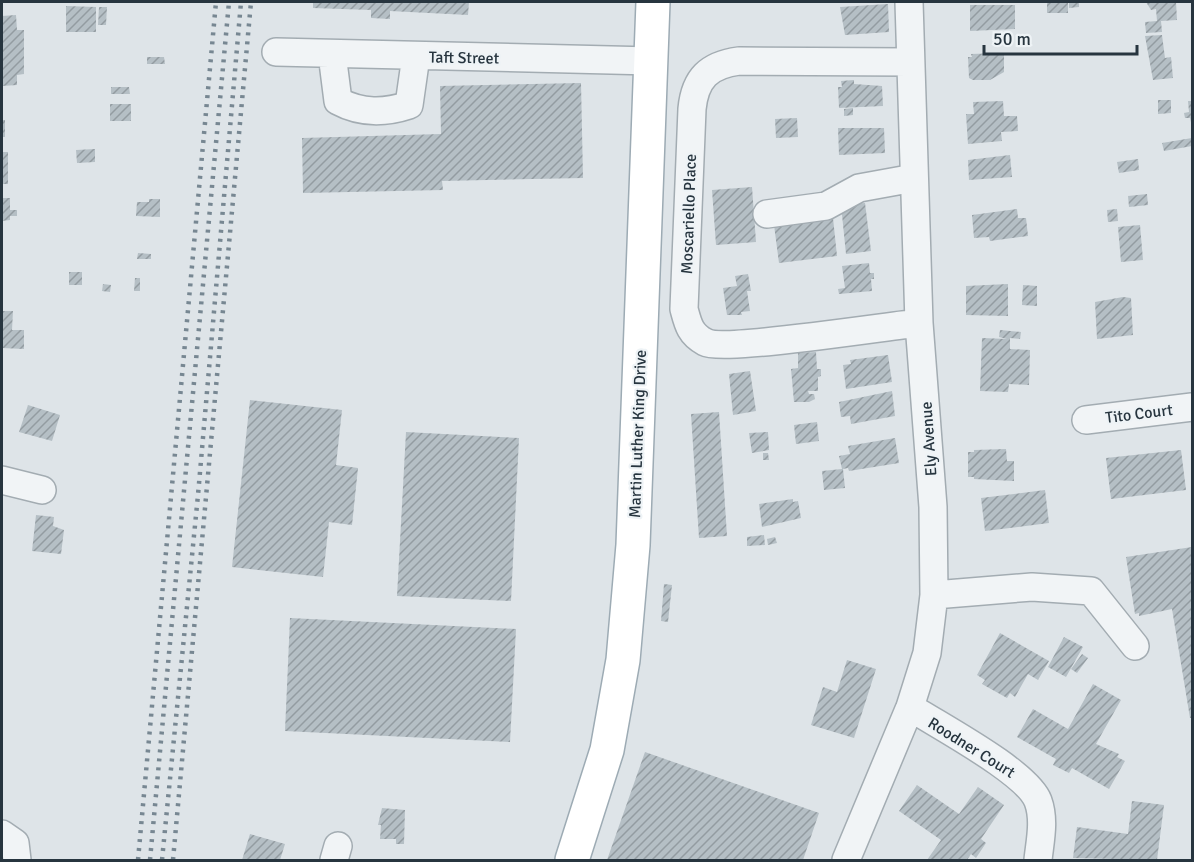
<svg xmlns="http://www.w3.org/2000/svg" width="1194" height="862" font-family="Signika,sans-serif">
<defs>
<pattern id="building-hatch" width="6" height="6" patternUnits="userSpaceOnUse" patternTransform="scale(1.5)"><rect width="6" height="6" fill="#b5bfc5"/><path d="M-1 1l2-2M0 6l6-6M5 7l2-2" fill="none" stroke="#939ca1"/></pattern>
</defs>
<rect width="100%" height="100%" fill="#dee4e8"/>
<path fill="url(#building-hatch)" d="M313 2H469L468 15 390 11V19L371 18V10L313 8Z
M1047 2H1068V13H1047Z
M1069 2H1079V7L1069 8Z
M1146 2H1176L1177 20 1161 21 1162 32 1146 33 1145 22 1157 21 1156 9 1151 10Z
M888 4 889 32 845 35 840 7Z
M970 5H1015V29L970 31Z
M66 6 96 7V32H66Z
M99 7H107L106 25H98Z
M16 15 17 30H24V74L17 75V85L2 86V16Z
M1162 35 1165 58 1171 57 1173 78 1153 80 1145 36Z
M999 53 1004 54V72L990 80H973L969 78 968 57H972L971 54Z
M147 57H164L165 64H147Z
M854 80V84L882 86 883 106 839 108 838 87H842L841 81Z
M581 83 583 178 442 181 443 190 303 193 302 138 441 134 440 86Z
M111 87H129L130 94H111Z
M1158 100H1171V113L1158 114Z
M1003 101 1004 116H1017L1018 131 1001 132 1002 141 968 144 966 114H974L973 102Z
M1188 101H1192V127L1190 118H1185L1184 113 1189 112Z
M110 104H131V121H110Z
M853 108V115L844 116V109Z
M797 118 798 137 776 138 775 119Z
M2 120H5V137H2Z
M838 128H884L885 153 839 155Z
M1192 138V146L1164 151 1162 143Z
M95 149V162L77 163 76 150Z
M2 152H8V184H2Z
M1010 155 1012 177 969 180 968 160Z
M1138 159 1139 170 1119 173 1117 162Z
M752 187 756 242 716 245 712 190Z
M1147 194 1148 205 1129 207 1128 196Z
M2 198H10V210H17V216H10V220L2 221Z
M149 199H160V217L136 216 137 202H149Z
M865 203 871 251 846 254 841 205Z
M1017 209 1018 218H1026L1028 236 990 241 989 237 974 238 972 215Z
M1117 209 1118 221 1108 222 1107 210Z
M833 218 837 256 779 263 774 225Z
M1140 225 1143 260 1121 262 1118 227Z
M138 253 151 254V259H137Z
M869 263 870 273H874V279H871L872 291 839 294 838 289 845 288 842 266Z
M69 272H82V285H69Z
M748 274 751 291H747L750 311 741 312 742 315H727L723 288 737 286 735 276Z
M135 278H140V291H134Z
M103 284 111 285 110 292 102 291Z
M1008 284V316L966 315V286Z
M1023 285 1037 286V306L1022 305Z
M1123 297 1131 298 1133 335 1097 339 1095 302Z
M2 311H13L12 330H24V349L2 348Z
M1000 330 1021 332 1020 339 1010 338V349L1030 350 1029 385 1009 384 1008 392 980 391 982 338 1007 339 999 337Z
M816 352 817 369H821V376L818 377V391H808L809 394H814L815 399 809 402H794L791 369 798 368V353Z
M888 355 892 382 846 389 843 365 851 364 850 360Z
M750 371 756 411 733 415 729 374Z
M892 391 895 416 851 424 850 416 841 417 839 402Z
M250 400 342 410 336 465 358 468 352 525 329 522 323 577 232 567Z
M28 405 60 415 52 441 19 432Z
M719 412 727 536 699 538 691 414Z
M817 422 819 441 796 444 794 425Z
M406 432 519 438 511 601 397 596Z
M768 432 769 450 752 453 749 433Z
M895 438 899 463 849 471 848 468 843 469 845 488 824 490 822 471 842 469 839 456 850 454 848 446Z
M1006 449 1007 461H1014V481L974 479V477H968V452H974V450Z
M1181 450 1186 490 1111 499 1106 458Z
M763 453H768L769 460H763Z
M1045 490 1049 523 985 531 981 498Z
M793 499V502L798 501 801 518 762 527 759 504Z
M36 515 54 517 53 526 64 530 61 554 32 551Z
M764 535 765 545 747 546V537Z
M775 537 777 543 768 545 767 539Z
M1192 547V718H1190L1172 609 1139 616V613L1135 614 1126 557Z
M664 584 672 585 668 622 661 621Z
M290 618 516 629 510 742 285 731Z
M1000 633 1049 661 1038 680 1028 674 1015 697 1010 693 1007 698 982 684 985 680 977 675Z
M1064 637 1083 647 1066 677 1048 667Z
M1082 654 1088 658 1077 673 1071 669Z
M847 660 876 669 854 738 811 725 823 687 837 692Z
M1093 684 1121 700 1096 744 1119 754 1117 757 1125 761 1109 789 1072 768 1069 773 1053 765 1056 759 1017 737 1033 709 1068 729Z
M645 752 819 813 803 860H607Z
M917 785 959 814 978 787 1004 805 981 839 986 843 976 858 971 854 967 860H927L941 840 899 811Z
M1132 801 1164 805 1157 860 1073 858 1077 827 1128 834Z
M382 808 405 810 404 844H396V839H380L381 825H378Z
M250 834 285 844 280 860H242Z"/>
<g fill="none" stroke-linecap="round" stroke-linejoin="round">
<defs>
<path id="minor" d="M276 52 652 61
M332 54 338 101C362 114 385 113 409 105L416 56
M910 62 739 61C709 65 695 78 692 109L684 309C688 324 690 334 705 342 723 352 888 326 919 323
M767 214 826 206 859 188 914 178
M1086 420 1192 407
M2 480 42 490
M934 595 1032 587 1091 591 1135 646
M910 707C939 726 1027 772 1038 801 1045 820 1040 841 1038 860
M2 834 15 843 17 860
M334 860 338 846
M846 860 910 707 927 653 934 595 933 507 919 323 909 2"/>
<path id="major" d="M572 860 607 750 623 660 633 545 653 2"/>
</defs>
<use href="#minor" stroke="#a3acb2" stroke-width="30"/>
<use href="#major" stroke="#9dabb4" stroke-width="36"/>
<use href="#minor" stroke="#f1f4f6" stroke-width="27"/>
<use href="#major" stroke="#fff" stroke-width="33"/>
<path stroke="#778792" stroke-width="4.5" stroke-dasharray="3 6" stroke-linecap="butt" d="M138 860 216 2
M150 860 229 2
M162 860 198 495 241 2
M173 860 251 2"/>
</g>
<g text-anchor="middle" stroke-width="4.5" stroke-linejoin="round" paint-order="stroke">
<g font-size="16" fill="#27353f" stroke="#eef3f6">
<text transform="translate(464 57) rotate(1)" y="6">Taft Street</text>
<text transform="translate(688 214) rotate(-88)" y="6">Moscariello Place</text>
<text transform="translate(1139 413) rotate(-7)" y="6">Tito Court</text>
<text transform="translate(637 434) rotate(-88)" y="6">Martin Luther King Drive</text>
<text transform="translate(928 439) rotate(-94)" y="6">Ely Avenue</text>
<text transform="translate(972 747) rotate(32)" y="6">Roodner Court</text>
</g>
</g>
<rect width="1194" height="862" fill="none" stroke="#27353f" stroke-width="6"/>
<path d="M984 45v9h153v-9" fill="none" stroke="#27353f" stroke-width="3"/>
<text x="993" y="45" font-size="18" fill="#27353f" stroke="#eef3f6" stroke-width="4.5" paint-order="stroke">50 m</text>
</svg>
